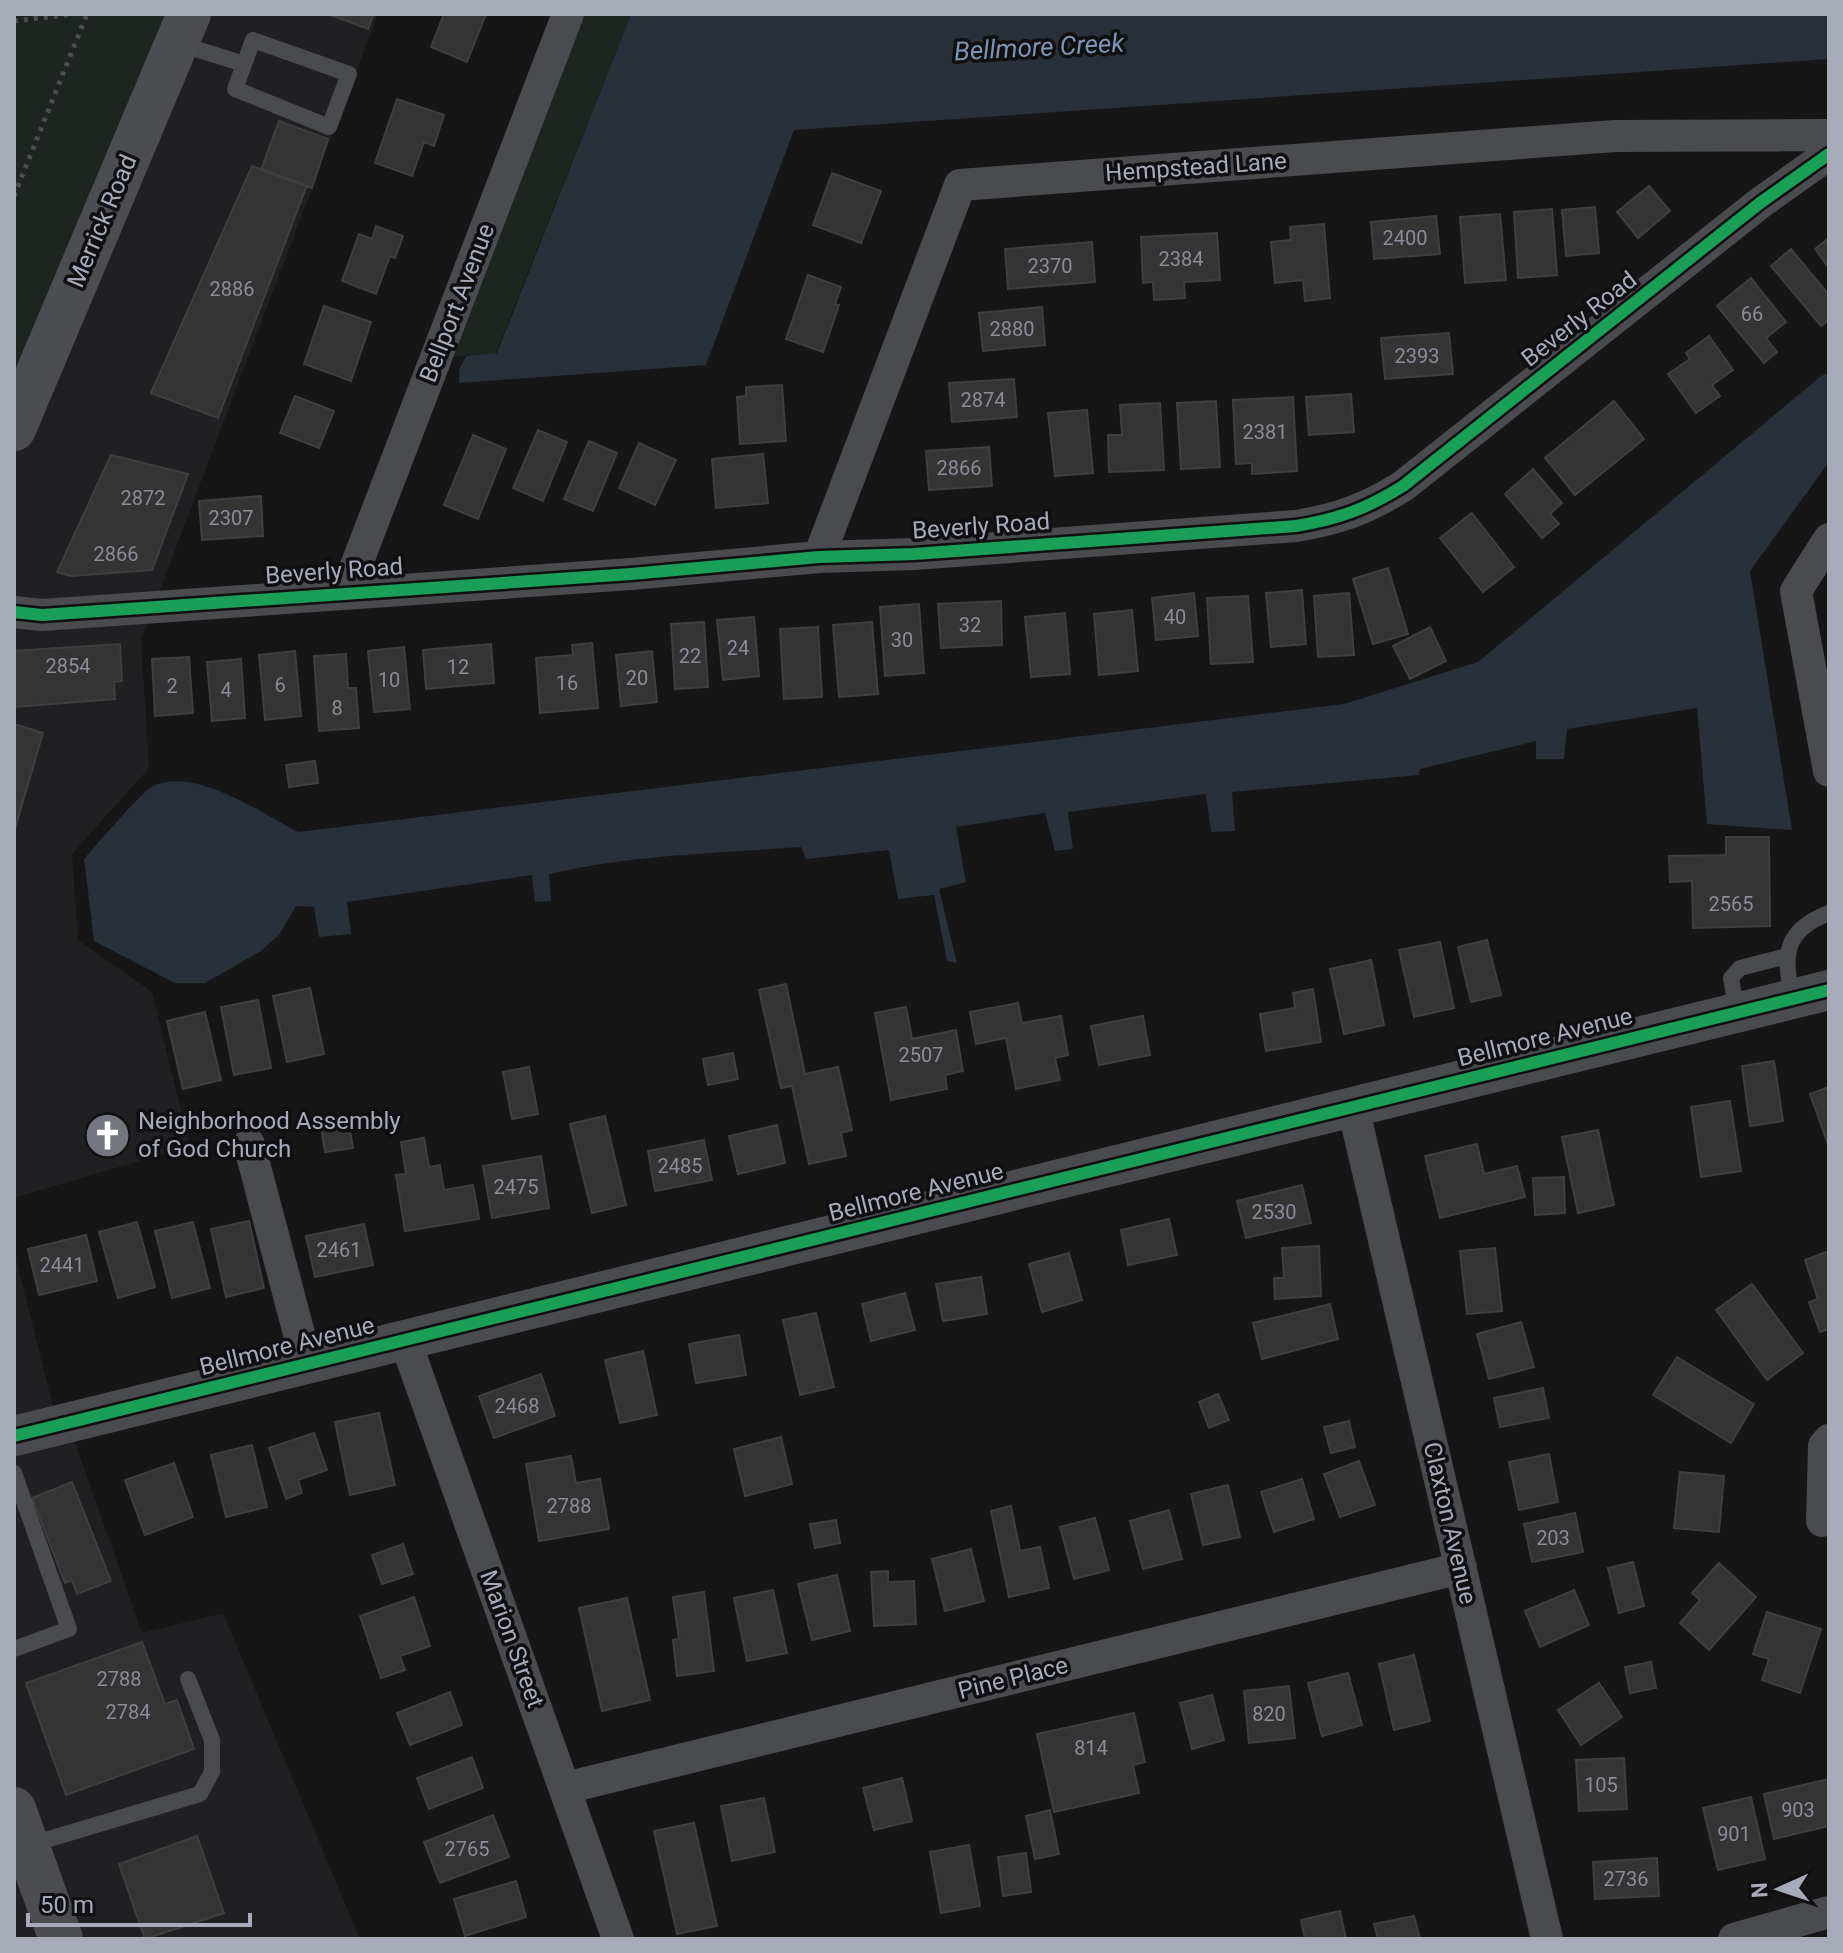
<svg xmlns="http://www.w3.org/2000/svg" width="1843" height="1953" font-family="Roboto,sans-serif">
<rect width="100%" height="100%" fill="#161616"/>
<path fill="#202022" d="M165 14H378L141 640 149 768 72 854 78 940 152 992 190 1146 14 1198V383Z
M14 1251 59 1431 70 1428 142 1633 223 1613 360 1939H14Z"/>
<path fill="#1e2520" d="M14 14H165L14 383Z
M571 14H631L496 353 440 358Z"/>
<path fill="#293039" d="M631 14H1829V59L794 130 706 365 459 383V370L466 356 497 353Z
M1829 373V462L1750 571 1792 830 1707 824 1697 708 1567 729 1564 759H1536V741L1420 769 1419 775 1232 792 1235 831 1211 832 1206 794 1068 812 1073 849 1055 851 1045 813 956 827 966 882 939 889 957 963 947 961 934 895 898 899 889 850 806 859 801 847C717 853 631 855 549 874L551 901 535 902 532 875 347 902 351 934 319 937 314 907 296 906 279 935 261 951 205 983H175L94 941 84 859C97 845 141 792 153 786 195 766 261 813 298 832L1344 704 1478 662 1821 376Z"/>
<path fill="#343435" stroke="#3f3f42" stroke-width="2" d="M328 14H374L368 29Z
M444 14H486L467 62 431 47Z
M397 99 444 115 434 146 424 142 412 176 375 163Z
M279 121 328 139 312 188 261 170Z
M252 166 307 185 218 418 151 393Z
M832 173 881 191 861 243 813 225Z
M1649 186 1670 211 1638 238 1617 212Z
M1595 207 1599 253 1566 256 1562 210Z
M1552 209 1557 275 1518 278 1514 212Z
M1500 214 1506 280 1465 283 1460 217Z
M1436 216 1440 254 1374 259 1371 222Z
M1324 224 1330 298 1305 301 1303 280 1275 283 1271 242 1291 240 1290 227Z
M376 226 403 236 395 258 390 256 376 294 342 281 359 234 372 239Z
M1217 233 1220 280 1184 282 1185 298 1154 300 1153 282 1143 283 1141 237Z
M1829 238V268L1815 249Z
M1092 242 1095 282 1008 289 1005 249Z
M1791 249 1829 295V320L1821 326 1771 266Z
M808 275 841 287 835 304 839 305 823 352 786 339Z
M1751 278 1786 322 1766 338 1777 352 1764 363 1717 306Z
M324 306 371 322 351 381 304 364Z
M1042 307 1045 345 983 351 979 313Z
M1449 333 1453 374 1385 379 1381 338Z
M1709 336 1733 370 1712 385 1720 396 1696 413 1668 374 1690 359 1686 353Z
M1014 379 1017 417 952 422 949 383Z
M782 385 786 441 740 444 737 397 746 396V387Z
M1351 394 1354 432 1309 435 1306 397Z
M295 396 334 411 319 448 280 433Z
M1293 397 1297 471 1252 474V463L1236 464 1233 400Z
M1216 401 1220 467 1181 469 1177 403Z
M1614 401 1644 439 1575 495 1545 458Z
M1160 403 1164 470 1109 472 1108 435H1122L1120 405Z
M1087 410 1093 473 1055 476 1048 413Z
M538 430 567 442 543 501 513 488Z
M473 435 506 449 478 519 444 505Z
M589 441 617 453 593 511 564 499Z
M639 443 676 460 655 505 619 488Z
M989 447 992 486 929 490 926 451Z
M763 454 768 503 716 508 712 459Z
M111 455 188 474 152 570 71 576 57 572Z
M1533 469 1562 503 1550 514 1559 524 1542 538 1505 494Z
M261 496 263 536 202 540 199 501Z
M1472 513 1514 567 1483 592 1440 538Z
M1388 568 1408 634 1373 644 1353 579Z
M1302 590 1306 644 1271 647 1266 593Z
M1194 593 1198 636 1156 640 1152 598Z
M1349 593 1354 655 1318 657 1314 596Z
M1248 596 1253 662 1211 664 1207 598Z
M1001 601 1002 645 941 648 938 604Z
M919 604 924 673 885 676 880 607Z
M1132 610 1138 671 1099 675 1094 614Z
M1065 613 1070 674 1031 677 1025 617Z
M754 617 759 676 723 680 717 620Z
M704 622 708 687 675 689 671 624Z
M872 622 878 694 839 697 833 625Z
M818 627 822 697 784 699 780 629Z
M1430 627 1446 661 1410 679 1393 646Z
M592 643 598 708 540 713 536 658 573 655 572 645Z
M120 644 122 681 114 682 115 699 14 707V651Z
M491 644 494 683 426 689 423 650Z
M404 647 410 709 374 712 368 651Z
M295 651 301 716 265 720 259 655Z
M652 651 657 702 621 706 616 655Z
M346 654 348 688H356L359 728 319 731 314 656Z
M189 657 193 713 155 716 152 659Z
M241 659 245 718 212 721 207 662Z
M14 724 43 733 14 832Z
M315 761 318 783 289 787 286 765Z
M1726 837H1769L1770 926 1693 928 1692 881 1670 882 1669 856 1726 855Z
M1487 940 1501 995 1471 1002 1458 947Z
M1440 942 1454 1008 1414 1017 1399 950Z
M1371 960 1384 1025 1344 1034 1330 969Z
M786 984 805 1074 838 1067 852 1130 841 1133 846 1156 809 1164 792 1086 781 1088 759 990Z
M310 988 324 1054 287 1062 273 996Z
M1313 989 1321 1042 1266 1051 1260 1014 1295 1008 1293 993Z
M258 1000 271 1068 234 1075 221 1007Z
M1018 1003 1022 1023 1061 1016 1068 1055 1055 1058 1060 1080 1016 1089 1006 1038 976 1044 970 1012Z
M906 1007 912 1039 956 1030 963 1071 945 1075 947 1089 891 1100 875 1013Z
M205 1012 221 1080 183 1089 167 1021Z
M1143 1016 1150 1055 1099 1065 1091 1026Z
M733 1053 738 1079 708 1085 703 1059Z
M1774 1061 1783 1121 1750 1126 1742 1066Z
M529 1067 538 1114 512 1119 503 1072Z
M1829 1087V1147L1810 1094Z
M1730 1101 1741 1171 1701 1177 1691 1107Z
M605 1116 626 1205 592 1213 570 1124Z
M348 1118 353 1148 325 1152 320 1122Z
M777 1125 785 1163 738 1174 729 1136Z
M1598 1130 1614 1205 1578 1213 1562 1137Z
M424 1138 429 1167 440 1165 444 1190 473 1185 479 1219 405 1231 396 1175 406 1174 401 1142Z
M704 1140 712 1180 655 1191 648 1151Z
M1477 1144 1484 1174 1517 1166 1525 1197 1440 1218 1425 1156Z
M541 1156 549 1208 492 1218 483 1166Z
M1564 1177 1565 1213 1535 1215 1533 1178Z
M1302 1185 1311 1223 1246 1238 1237 1201Z
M1169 1219 1177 1255 1128 1265 1121 1230Z
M249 1221 264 1288 226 1297 211 1229Z
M137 1222 155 1287 118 1298 99 1232Z
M193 1222 210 1288 172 1298 155 1231Z
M364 1224 373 1265 315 1277 306 1236Z
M86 1235 97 1281 39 1295 28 1249Z
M1319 1246 1321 1296 1275 1299 1274 1278H1284L1282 1248Z
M1495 1248 1502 1311 1467 1314 1460 1251Z
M1829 1251V1329L1820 1332 1809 1302 1818 1299 1805 1260Z
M1069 1253 1082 1300 1042 1312 1029 1264Z
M981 1277 987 1314 943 1321 936 1284Z
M1752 1284 1803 1353 1767 1380 1716 1310Z
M905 1293 915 1330 871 1341 862 1304Z
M1330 1304 1338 1339 1262 1359 1253 1323Z
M816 1313 834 1387 800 1395 783 1320Z
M1521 1322 1534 1367 1489 1379 1477 1334Z
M739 1335 746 1375 696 1383 689 1344Z
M643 1351 657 1415 620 1423 605 1360Z
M1677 1357 1754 1404 1731 1443 1653 1395Z
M541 1374 555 1416 494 1438 479 1396Z
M1543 1388 1549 1418 1500 1427 1494 1398Z
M1218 1394 1229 1420 1209 1428 1199 1402Z
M379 1413 395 1485 350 1495 335 1422Z
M1349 1421 1355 1447 1331 1453 1324 1427Z
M314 1433 327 1470 298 1480 302 1493 286 1499 269 1448Z
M781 1437 792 1484 745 1496 734 1449Z
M252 1445 267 1507 226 1517 211 1455Z
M1549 1454 1558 1502 1519 1510 1509 1462Z
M571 1456 576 1483 600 1479 609 1529 539 1541 526 1464Z
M1359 1461 1375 1505 1340 1517 1324 1474Z
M174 1463 193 1517 145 1535 125 1480Z
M1680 1472 1724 1476 1719 1532 1674 1528Z
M1302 1479 1314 1519 1274 1532 1261 1492Z
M72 1482 111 1581 77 1594 72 1580 65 1583 32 1498Z
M1228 1485 1240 1537 1203 1545 1191 1494Z
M1011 1506 1020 1551 1040 1547 1049 1588 1009 1597 991 1511Z
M1169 1510 1182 1559 1143 1569 1130 1521Z
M1575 1513 1583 1552 1532 1562 1524 1524Z
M1095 1518 1109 1570 1074 1579 1060 1527Z
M836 1520 840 1543 815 1548 810 1524Z
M403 1544 413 1574 382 1584 372 1555Z
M971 1549 984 1601 945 1611 932 1559Z
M1633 1562 1644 1606 1619 1613 1608 1568Z
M1719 1563 1756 1597 1709 1650 1680 1623 1700 1600 1692 1593Z
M888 1571V1582L914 1581 916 1624 874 1626 871 1572Z
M837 1575 850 1631 812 1640 798 1584Z
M773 1590 787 1653 747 1661 734 1598Z
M1574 1590 1589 1625 1540 1647 1525 1611Z
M704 1592 714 1671 677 1676 673 1640 679 1639 673 1597Z
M414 1597 430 1646 400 1656 405 1670 381 1678 360 1616Z
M627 1598 650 1700 602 1711 579 1608Z
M1767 1612 1821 1629 1800 1693 1762 1680 1769 1659 1753 1654Z
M142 1642 165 1704 177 1700 194 1749 66 1795 26 1683Z
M1414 1655 1430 1721 1394 1730 1379 1664Z
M1651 1662 1656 1688 1630 1693 1625 1667Z
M1348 1673 1362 1725 1322 1736 1308 1683Z
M1599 1683 1622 1717 1581 1745 1558 1710Z
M1289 1686 1295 1738 1249 1743 1244 1691Z
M450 1692 462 1725 410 1745 397 1713Z
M1212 1695 1224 1740 1192 1749 1180 1703Z
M1134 1713 1145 1762 1133 1765 1139 1793 1054 1812 1037 1734Z
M472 1757 483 1788 429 1809 417 1778Z
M1624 1758 1627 1809 1579 1811 1576 1760Z
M902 1778 912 1821 874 1830 863 1788Z
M1829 1779V1826L1774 1839 1764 1794Z
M1751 1797 1765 1859 1718 1870 1703 1808Z
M764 1798 775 1852 732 1861 721 1806Z
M1050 1810 1059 1854 1035 1859 1026 1816Z
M493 1815 509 1857 440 1883 424 1842Z
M694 1823 717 1926 677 1934 654 1831Z
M197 1836 224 1913 145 1939 119 1864Z
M969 1845 980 1906 941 1913 930 1852Z
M1026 1853 1031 1892 1003 1896 998 1857Z
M1657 1858 1659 1896 1595 1899 1593 1862Z
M516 1881 526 1917 465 1936 454 1899Z
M1340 1911 1346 1939H1305L1301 1920Z
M1414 1916 1420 1939H1378L1374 1924Z"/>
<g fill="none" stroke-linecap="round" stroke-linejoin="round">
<path stroke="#4c4c51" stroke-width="5" stroke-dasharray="4 6" stroke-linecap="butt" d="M14 21 75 14
M14 196 87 14"/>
<path stroke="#4a4b4f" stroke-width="16" d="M253 40 349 74 329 127 235 89Z
M177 43 244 64
M1793 999C1782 956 1784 930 1829 913
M1737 1013 1731 978 1740 968 1787 956
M14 1473 69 1629 14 1649
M29 1845 200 1794 212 1772V1740L188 1679"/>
<path stroke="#4a4b4f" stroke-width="32" d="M1829 539 1796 591 1829 771
M819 557 960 185 1615 136 1829 135
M346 592 568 14
M14 612 42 615 631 574 819 557 914 554 1296 526C1339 519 1366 509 1403 486L1760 203 1829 154
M1353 1107 1547 1939
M249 1144 307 1364
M405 1340 618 1939
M1822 1521 1824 1446 1829 1440
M565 1788 1461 1568
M1734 1939 1829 1912"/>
<path stroke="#4a4b4f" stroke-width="40" d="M14 1436 1829 990"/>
<path stroke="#4c4d51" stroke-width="44" d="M14 429 189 14
M14 1809 61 1939"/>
<defs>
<path id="cycleway" d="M14 612 42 615 631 574 819 557 914 554 1296 526C1339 519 1366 509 1403 486L1760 203 1829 154
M14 1436 1829 990"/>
</defs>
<use href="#cycleway" stroke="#101012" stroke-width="17"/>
<use href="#cycleway" stroke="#1a9f57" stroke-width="12"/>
</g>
<defs>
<symbol id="church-disc" viewBox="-11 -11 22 22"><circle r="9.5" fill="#74767f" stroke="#101012"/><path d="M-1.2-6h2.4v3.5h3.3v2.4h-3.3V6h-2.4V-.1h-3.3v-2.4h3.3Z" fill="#fff"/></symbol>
</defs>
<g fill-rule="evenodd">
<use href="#church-disc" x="82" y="1110" width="51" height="51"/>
</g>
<g text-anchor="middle" stroke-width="7" stroke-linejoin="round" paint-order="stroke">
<g font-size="20" fill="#8a8c97">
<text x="1405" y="245">2400</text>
<text x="1181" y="266">2384</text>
<text x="1050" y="273">2370</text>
<text x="232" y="296">2886</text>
<text x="1752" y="321">66</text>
<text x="1012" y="336">2880</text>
<text x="1417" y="363">2393</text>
<text x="983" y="407">2874</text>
<text x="1265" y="439">2381</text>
<text x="959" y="475">2866</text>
<text x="143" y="505">2872</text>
<text x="231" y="525">2307</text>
<text x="116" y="561">2866</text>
<text x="1175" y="624">40</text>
<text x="970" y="632">32</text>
<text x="902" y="647">30</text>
<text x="738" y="655">24</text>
<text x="690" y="663">22</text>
<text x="68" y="673">2854</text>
<text x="458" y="674">12</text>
<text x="637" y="685">20</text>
<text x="389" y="687">10</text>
<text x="567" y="690">16</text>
<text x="280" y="692">6</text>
<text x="172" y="693">2</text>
<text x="226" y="697">4</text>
<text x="337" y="715">8</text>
<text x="1731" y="911">2565</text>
<text x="921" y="1062">2507</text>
<text x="680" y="1173">2485</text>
<text x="516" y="1194">2475</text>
<text x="1274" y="1219">2530</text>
<text x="339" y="1257">2461</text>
<text x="62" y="1272">2441</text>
<text x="517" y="1413">2468</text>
<text x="569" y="1513">2788</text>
<text x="1553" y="1545">203</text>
<text x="119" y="1686">2788</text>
<text x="128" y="1719">2784</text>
<text x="1269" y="1721">820</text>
<text x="1091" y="1755">814</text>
<text x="1601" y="1792">105</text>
<text x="1798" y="1817">903</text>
<text x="1734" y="1841">901</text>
<text x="467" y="1856">2765</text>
<text x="1626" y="1886">2736</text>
</g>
<g font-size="24" fill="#a7aab8" stroke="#101012">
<text transform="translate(1196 167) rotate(-4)" y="8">Hempstead Lane</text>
<text transform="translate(102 221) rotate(-67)" y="8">Merrick Road</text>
<text transform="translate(457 303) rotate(-69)" y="8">Bellport Avenue</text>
<text transform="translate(1579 319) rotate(-38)" y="8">Beverly Road</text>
<text transform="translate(981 526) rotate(-4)" y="8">Beverly Road</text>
<text transform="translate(334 571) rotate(-4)" y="8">Beverly Road</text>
<text transform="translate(1545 1037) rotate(-14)" y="8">Bellmore Avenue</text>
<text transform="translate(916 1192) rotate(-14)" y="8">Bellmore Avenue</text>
<text transform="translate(287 1346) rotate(-14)" y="8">Bellmore Avenue</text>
<text transform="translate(1450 1523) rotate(77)" y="8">Claxton Avenue</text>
<text transform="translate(512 1639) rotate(70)" y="8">Marion Street</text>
<text transform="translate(1013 1678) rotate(-14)" y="8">Pine Place</text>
</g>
<g font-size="24" fill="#a7aab8" stroke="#101012" text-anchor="start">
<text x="138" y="1129">Neighborhood Assembly<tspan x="138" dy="28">of God Church</tspan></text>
</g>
<g font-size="26" font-style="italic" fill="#7d95b4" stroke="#101012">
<text transform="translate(1039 47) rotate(-3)" y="9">Bellmore Creek</text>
</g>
</g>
<rect width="1843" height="1953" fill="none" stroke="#a7aab8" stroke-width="32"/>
<g transform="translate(1779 1889) rotate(267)" stroke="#101012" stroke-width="6" paint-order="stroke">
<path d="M0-6L14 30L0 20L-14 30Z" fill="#a7aab8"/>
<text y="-12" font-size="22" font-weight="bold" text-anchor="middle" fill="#a7aab8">N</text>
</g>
<path d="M28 1913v12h222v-12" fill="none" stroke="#a7aab8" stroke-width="4"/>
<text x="40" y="1913" font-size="24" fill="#a7aab8" stroke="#101012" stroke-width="6" paint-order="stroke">50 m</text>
</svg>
